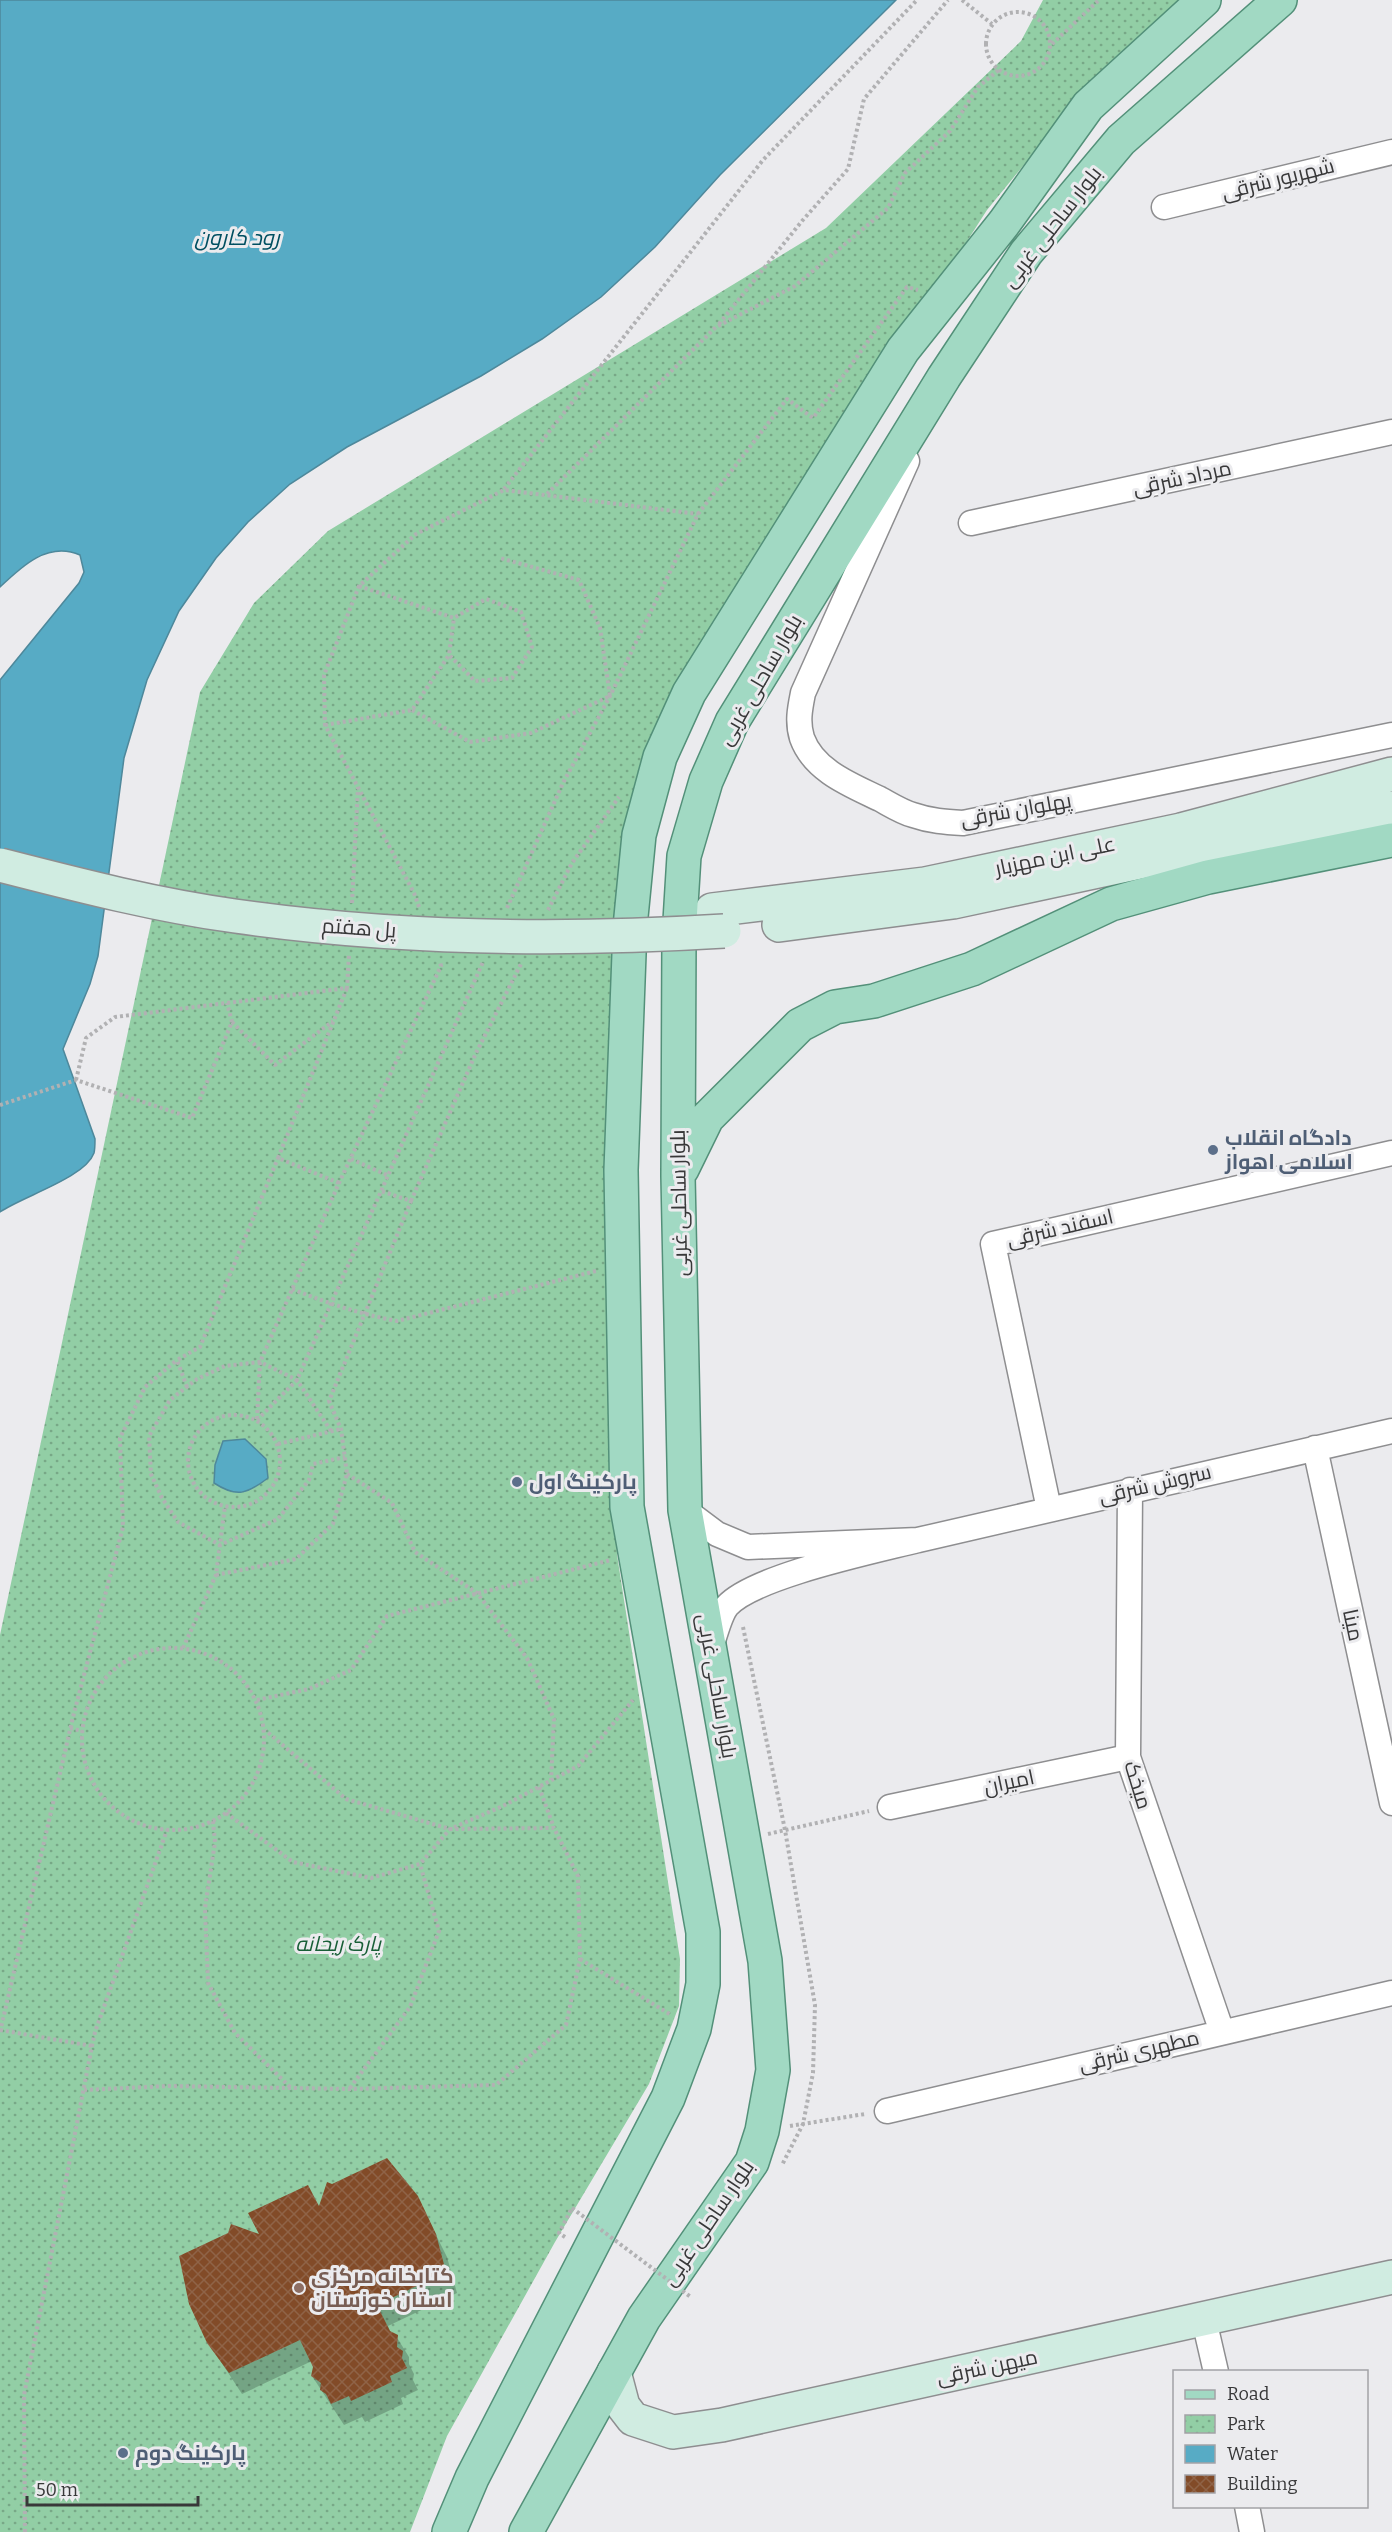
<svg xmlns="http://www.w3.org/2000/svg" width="1392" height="2532" font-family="Bitter,Cairo,serif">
<defs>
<pattern id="park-dots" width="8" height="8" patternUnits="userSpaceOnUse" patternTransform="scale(1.5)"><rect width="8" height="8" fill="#92cea5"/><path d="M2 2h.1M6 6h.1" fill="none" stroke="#78a887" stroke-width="1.8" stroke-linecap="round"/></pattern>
<pattern id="building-cross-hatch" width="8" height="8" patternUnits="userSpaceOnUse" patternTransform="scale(1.5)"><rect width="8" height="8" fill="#824b28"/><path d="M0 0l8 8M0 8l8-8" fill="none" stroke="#8f6347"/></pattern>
</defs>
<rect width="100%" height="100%" fill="#ebebee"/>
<path fill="url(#park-dots)" d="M1043 0H1188L1089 85 987 210 908 333 660 747 614 1168 617 1555 680 1959 679 2006 649 2084 555 2242 447 2436 410 2532H0V1635L200 692 254 603 328 531 826 228 1021 41Z"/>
<path fill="#57abc5" stroke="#4e889b" stroke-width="1.5" d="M0 0H896L720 175 655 247 601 297 542 339 481 376 347 447 290 484 248 522 216 558 179 611 147 680 124 758 98 956 90 984 63 1049 95 1139C95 1143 95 1149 94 1153 85 1178 23 1196 0 1212V680L79 583 84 572 80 555C48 541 22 566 0 587Z
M245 1439 266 1459 268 1478C247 1494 237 1498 214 1483L215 1465 223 1441Z"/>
<path fill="#0003" d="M417 2197 447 2257 457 2293 388 2326 391 2334 396 2336 409 2357V2364L414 2374 413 2380 418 2390 401 2398 403 2404 365 2422 362 2417 344 2425 312 2376 315 2367 312 2361 242 2394 208 2342 262 2237 320 2209Z"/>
<path fill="url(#building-cross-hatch)" d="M387 2158 418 2196 436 2234 446 2272 377 2305 390 2331 398 2335 397 2347 403 2351 402 2358 407 2368 390 2376 392 2382 351 2401 349 2396 331 2404 326 2394 320 2390 321 2383 311 2376 313 2367 300 2340 229 2373 207 2343 189 2304 179 2256 228 2233 231 2224 259 2234 248 2213 308 2185 319 2206 327 2182 332 2184Z"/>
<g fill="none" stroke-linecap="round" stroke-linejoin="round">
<defs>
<path id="street" d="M1164 207 1392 152
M907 461 803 693C800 708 797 722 802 738 814 771 851 785 880 799 891 805 902 812 913 815 930 821 946 822 963 823L1392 735
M971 523 1392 432
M1315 1448 1392 1803
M1130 1490 1128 1757 1222 2032
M1049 1509 993 1244 1392 1153
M685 1510 717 1534 748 1547 918 1540C875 1551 754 1576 727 1606 719 1616 715 1637 710 1649
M918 1540 1392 1431
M890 1807 1128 1757
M887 2111 1392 1993
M1204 2320 1216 2372
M1247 2506 1252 2532"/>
<path id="secondary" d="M712 910 925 884 1181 830 1392 774
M779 925 953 902 1392 808
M614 2372 623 2406 633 2419 673 2432 722 2425 1392 2277"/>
<path id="primary" d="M682 1169 707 1118 800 1025 835 1007 874 1001 972 969 1111 904 1208 877 1392 840
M449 2532 472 2478 668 2098 694 2029 703 1984V1932L627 1507 621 1170 630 927 639 835 660 757 689 693 903 350 1004 223 1088 106 1204 0
M526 2532 644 2318 752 2162 762 2131 773 2070 765 1961 685 1510 678 1176 679 937 684 856 706 781 732 722 944 377 1026 253 1121 140 1280 0"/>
</defs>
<use href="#street" stroke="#8e8e90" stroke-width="27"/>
<use href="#secondary" stroke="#8e8e90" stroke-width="36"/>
<use href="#primary" stroke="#539079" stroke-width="36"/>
<path stroke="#b1b1b3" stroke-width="4" stroke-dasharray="3 3" stroke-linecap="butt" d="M962 0 992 24
M986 44a32 32 0 1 1 64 0a32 32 0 1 1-64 0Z
M1052 44 1099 0
M719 324 802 221 848 169 864 99 948 0
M504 489 763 160 917 0
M547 494 716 327 795 286 888 208 905 173 950 131 978 87 1000 69
M359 586 454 618 486 599 521 612 532 647 512 678 475 681 449 655 454 618
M412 710 470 742 531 733 610 696 600 628 579 580 500 558
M325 725 412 710 449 655
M352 903 358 787
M419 907 414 893 325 725 324 675 359 586 416 534 504 490 698 514
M507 908 563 783 610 696 698 514 787 399 813 418 907 287 918 290
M548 910 572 863 619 797
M232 1022 275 1065 333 1021
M76 1080 86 1038 115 1017 347 988 349 955
M0 1105 76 1080 192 1118 232 1022 227 1003
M351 1159 387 1175
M339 1183 278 1158 347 988
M411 1201 476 1053 522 962
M292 1289C327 1303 360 1314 397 1321L596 1271
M187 1387 177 1360 200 1347 278 1158
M188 1461a46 46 0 1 1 92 0a46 46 0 1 1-92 0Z
M257 1419 260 1362 339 1183 441 966 440 962
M257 1420 297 1380 483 962
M331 1431 297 1380 260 1362 225 1366 197 1379 170 1400 149 1436 151 1474 162 1498 178 1522 220 1545 278 1519 309 1480 313 1464 345 1457
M278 1444 341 1429
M347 1474 392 1503 415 1552 477 1593 527 1658 554 1719 551 1780
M216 1575 296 1559 333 1524 347 1474 341 1429 329 1401 411 1201 381 1191
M743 1627 785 1830 815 2005 813 2073 803 2124 782 2165
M183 1648 216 1575 225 1506
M82 1739a91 91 0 1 1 182 0a91 91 0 1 1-182 0Z
M257 1700 309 1689 351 1670 387 1616 611 1560
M70 1728 82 1731
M539 1787 554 1828
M226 1813 293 1862 371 1878 420 1864 450 1829 503 1806 578 1766 633 1700
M213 1821 215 1842 205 1908 208 1983 235 2033 290 2087
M768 1834 869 1811
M580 1959 671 2015
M0 2030 92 2046
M0 2032 73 1717 123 1527 120 1438 145 1387 177 1360
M350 2088 410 2007 439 1931 420 1864
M84 2090 169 2086 350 2089 496 2085 566 2025 580 1959 578 1876 554 1828 450 1829 346 1799 265 1730
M790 2126 865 2114
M565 2237 559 2233 572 2208
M25 2532 24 2395 92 2046 95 2032 167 1830"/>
<use href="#street" stroke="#fff" stroke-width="24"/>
<use href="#secondary" stroke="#d0ece1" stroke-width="33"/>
<use href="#primary" stroke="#a1d9c3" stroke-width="33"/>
<defs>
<path id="secondary-bridge" d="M0 865C78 885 155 905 235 916 396 939 561 941 724 931"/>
</defs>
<use href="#secondary-bridge" stroke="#8e8e90" stroke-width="36" stroke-linecap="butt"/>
<path stroke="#b1b1b3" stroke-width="4" stroke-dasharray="3 3" stroke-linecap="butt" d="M572 2208 692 2298"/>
<use href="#secondary-bridge" stroke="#d0ece1" stroke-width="33"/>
</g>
<g fill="#5c6f8a" stroke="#ebebee" stroke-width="2">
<circle cx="1213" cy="1150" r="6"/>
<circle cx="517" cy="1482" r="6"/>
<circle cx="123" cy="2453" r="6"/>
</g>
<circle fill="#8d6e63" stroke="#ebebee" stroke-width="2" cx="299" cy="2288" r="6"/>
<g text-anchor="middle" stroke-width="6" stroke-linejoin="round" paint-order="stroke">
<g font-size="21" fill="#383839" stroke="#ebebee">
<text transform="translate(1278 179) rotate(-14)" y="7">شهریور شرقی</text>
<text transform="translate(1052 227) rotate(-52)" y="7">بلوار ساحلی غربی</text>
<text transform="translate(1182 478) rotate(-12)" y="7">مرداد شرقی</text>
<text transform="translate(760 680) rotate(-60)" y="7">بلوار ساحلی غربی</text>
<text transform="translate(1016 810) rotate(-10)" y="7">پهلوان شرقی</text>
<text transform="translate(1055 856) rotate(-12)" y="7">علی ابن مهزیار</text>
<text transform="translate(359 928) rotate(4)" y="7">پل هفتم</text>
<text transform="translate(679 1203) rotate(-91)" y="7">بلوار ساحلی غربی</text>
<text transform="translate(1060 1228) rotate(-13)" y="7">اسفند شرقی</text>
<text transform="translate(1155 1484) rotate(-13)" y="7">سروش شرقی</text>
<text transform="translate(1353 1625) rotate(78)" y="7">مینا</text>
<text transform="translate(717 1686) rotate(80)" y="7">بلوار ساحلی غربی</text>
<text transform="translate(1009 1782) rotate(-12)" y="7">امیران</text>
<text transform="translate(1138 1785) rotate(73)" y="7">میخک</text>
<text transform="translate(1139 2051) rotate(-13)" y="7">مطهری شرقی</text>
<text transform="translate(708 2223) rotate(-56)" y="7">بلوار ساحلی غربی</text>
<text transform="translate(987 2367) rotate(-12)" y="7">میهن شرقی</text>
</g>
<g font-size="21" font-weight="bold" fill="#4e5e75" stroke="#ebebee" text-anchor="start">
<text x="1225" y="1145">دادگاه انقلاب<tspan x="1225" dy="24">اسلامی اهواز</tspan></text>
<text x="529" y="1489">پارکینگ اول</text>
<text x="135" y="2460">پارکینگ دوم</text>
</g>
<g font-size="21" font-style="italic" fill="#185f37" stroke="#ebebee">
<text x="338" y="1951">پارک ریحانه</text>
</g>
<g font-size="21" font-weight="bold" fill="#785e54" stroke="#ebebee" text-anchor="start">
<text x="311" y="2283">کتابخانه مرکزی<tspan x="311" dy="24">استان خوزستان</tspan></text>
</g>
<g font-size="22" font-style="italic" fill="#014f61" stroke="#ebebee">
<text x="237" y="245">رود کارون</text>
</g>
</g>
<rect x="1173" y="2370" width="195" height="138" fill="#ebebee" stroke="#a3a3a6" stroke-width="1.5"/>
<rect x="1185" y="2390" width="30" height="9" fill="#a1d9c3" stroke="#a3a3a6" stroke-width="1.5"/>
<text x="1227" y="2400" font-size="18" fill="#383839">Road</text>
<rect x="1185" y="2415" width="30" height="18" fill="url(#park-dots)" stroke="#a3a3a6" stroke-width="1.5"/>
<text x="1227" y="2430" font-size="18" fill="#383839">Park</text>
<rect x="1185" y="2445" width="30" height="18" fill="#57abc5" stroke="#a3a3a6" stroke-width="1.5"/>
<text x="1227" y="2460" font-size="18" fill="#383839">Water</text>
<rect x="1185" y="2475" width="30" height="18" fill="url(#building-cross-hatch)" stroke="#a3a3a6" stroke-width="1.5"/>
<text x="1227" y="2490" font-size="18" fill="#383839">Building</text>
<path d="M27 2496v9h171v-9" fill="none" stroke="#383839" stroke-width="3"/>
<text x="36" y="2496" font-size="18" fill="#383839" stroke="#ebebee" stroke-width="4.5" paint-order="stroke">50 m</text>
</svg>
